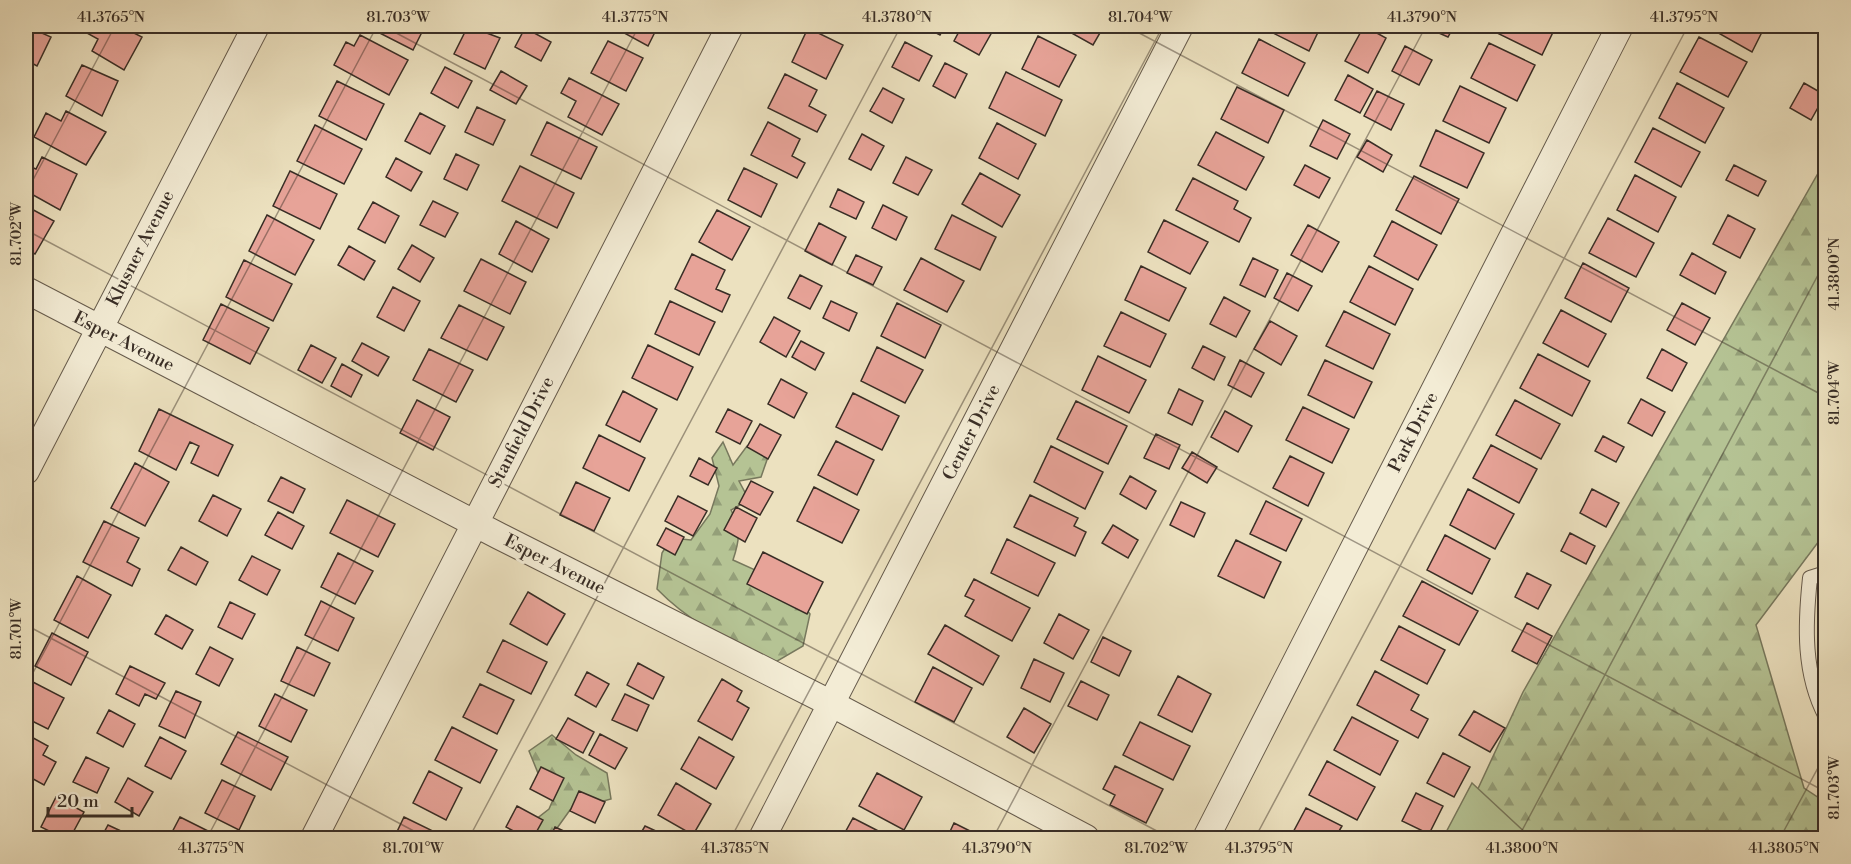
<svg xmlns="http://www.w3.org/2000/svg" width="1851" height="864" font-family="'Libre Bodoni',serif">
<defs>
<pattern id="forest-firs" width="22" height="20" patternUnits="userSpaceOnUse" patternTransform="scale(1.5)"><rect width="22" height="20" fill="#b5c394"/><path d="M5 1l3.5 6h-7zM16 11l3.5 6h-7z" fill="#949f79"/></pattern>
</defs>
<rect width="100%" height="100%" fill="#ece1bf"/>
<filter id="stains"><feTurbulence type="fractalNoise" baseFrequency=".00333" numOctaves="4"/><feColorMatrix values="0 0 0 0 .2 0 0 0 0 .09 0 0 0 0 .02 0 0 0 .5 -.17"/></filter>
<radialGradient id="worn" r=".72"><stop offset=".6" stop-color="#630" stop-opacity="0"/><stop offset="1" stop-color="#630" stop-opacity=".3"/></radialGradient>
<path fill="url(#forest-firs)" stroke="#77785d" stroke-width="1.5" d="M1825 161V533L1756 625 1804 788 1825 802V838H1455L1523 692Z
M763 439 768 457 761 477 739 481 749 500 731 510C741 529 740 539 733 560L784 583 810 614 803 646 774 663C730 641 692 625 657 589L662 553 671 538 691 540 710 514 719 486 712 458 723 442 733 465 747 446Z
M552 735 576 755 607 773 611 799 570 810 550 838H529L535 820 549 809 562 779 538 773 529 751Z"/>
<path fill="#b5c394" stroke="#77785d" stroke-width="1.5" d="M1472 783 1531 838H1443Z"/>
<path fill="#e7a398" stroke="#392e26" stroke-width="1.5" d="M26 26 51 37 37 66 26 60Z
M88 26H120L142 37 124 70 92 51 98 39 85 32Z
M366 26H425L413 50Z
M468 26 500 38 485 69 454 54Z
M616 26H658L648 46 615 28Z
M834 26H851L848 32Z
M923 26H945L940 35Z
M962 26H980L992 32 979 55 954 41Z
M1059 26H1104L1093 45Z
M1264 26H1321L1309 51 1263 28Z
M1364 26 1386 38 1368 73 1345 61Z
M1423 26H1454L1448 37Z
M1498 26H1556L1542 55 1495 32Z
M1706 26H1765L1752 52Z
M525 28 551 42 541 61 515 47Z
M808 28 843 45 826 79 792 62Z
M360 35 408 60 389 95 334 65 346 42 354 46Z
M1038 36 1076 55 1059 87 1022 69Z
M1699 37 1747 62 1728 97 1680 72Z
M1259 39 1305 63 1288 96 1242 73Z
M608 41 643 58 626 91 591 73Z
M905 42 932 56 919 81 892 67Z
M1489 43 1535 65 1517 101 1471 78Z
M1405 46 1432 60 1419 85 1392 71Z
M945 63 967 74 955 98 933 86Z
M82 65 118 81 102 116 66 96Z
M445 67 472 81 458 108 431 93Z
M501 71 527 86 516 104 490 90Z
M1006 72 1062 100 1045 136 989 108Z
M785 74 817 90 809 106 826 115 817 132 768 108Z
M1348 75 1373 89 1360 113 1335 100Z
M569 78 619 104 602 135 568 117 576 101 561 93Z
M337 81 384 104 366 140 319 116Z
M1677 83 1724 108 1705 143 1659 118Z
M1804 83 1825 95 1811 120 1790 108Z
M1460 86 1506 108 1489 143 1443 121Z
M1237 87 1284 110 1268 143 1221 119Z
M883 88 904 99 892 123 870 111Z
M1377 91 1404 104 1391 130 1364 116Z
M477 107 505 120 493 145 465 132Z
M66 111 106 132 86 165 34 137 46 113 61 121Z
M420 113 445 126 430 154 405 141Z
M1323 120 1350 134 1337 159 1310 146Z
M547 122 597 147 581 179 531 155Z
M768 122 800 139 792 156 805 163 797 178 751 155Z
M997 123 1036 144 1018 179 979 158Z
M315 125 362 149 344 184 297 161Z
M1653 128 1700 152 1681 187 1635 162Z
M1436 130 1484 153 1467 188 1420 166Z
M1216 132 1264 157 1246 190 1198 165Z
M862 134 884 146 871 170 849 159Z
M1367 140 1392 155 1383 172 1357 157Z
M456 154 479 165 467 190 444 179Z
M42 157 77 174 60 210 26 191V165L36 169Z
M906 157 932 170 918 195 893 183Z
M396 158 422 172 411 191 386 177Z
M1305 165 1330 178 1319 198 1294 185Z
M1734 165 1766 181 1758 196 1726 180Z
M520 166 574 193 557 228 502 201Z
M744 168 777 184 761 217 728 200Z
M290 171 337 194 320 229 273 206Z
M980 173 1020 195 1002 227 962 204Z
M1635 175 1676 197 1658 232 1617 210Z
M1414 176 1459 199 1441 234 1396 210Z
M1193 178 1238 201 1234 209 1251 218 1239 242 1176 210Z
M838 189 864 202 856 219 830 207Z
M433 201 458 213 445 237 420 225Z
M373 202 399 216 385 243 358 229Z
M883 205 907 217 896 240 872 228Z
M26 206 54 221 35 254 26 249Z
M717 210 750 227 732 260 699 242Z
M267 215 314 240 295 275 249 251Z
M952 215 996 237 980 270 935 249Z
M1728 215 1755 229 1740 258 1713 244Z
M1608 218 1654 243 1636 277 1589 253Z
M1164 220 1208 242 1190 274 1148 252Z
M516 221 549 239 532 272 499 254Z
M1392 221 1437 245 1418 280 1374 256Z
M819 223 846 237 832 265 805 251Z
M1308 225 1339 242 1322 272 1291 255Z
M412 245 434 258 420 282 398 269Z
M349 246 375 261 364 280 338 265Z
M1692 253 1726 272 1715 294 1680 275Z
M692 254 725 270 716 289 730 295 722 312 675 289Z
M856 255 882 267 873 285 847 273Z
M921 258 964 281 947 312 904 290Z
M1253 258 1278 270 1265 297 1240 285Z
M481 259 526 282 510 314 464 291Z
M244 260 292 284 273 321 226 297Z
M1583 263 1629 288 1611 322 1565 298Z
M1141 266 1186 288 1169 321 1125 300Z
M1369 266 1413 289 1395 325 1350 302Z
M1287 273 1312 286 1298 311 1274 298Z
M800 275 822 286 810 309 788 298Z
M393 287 420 301 404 331 377 317Z
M1224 297 1250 311 1236 337 1210 324Z
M670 301 715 322 699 355 655 334Z
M831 301 857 313 849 331 823 318Z
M897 303 941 325 925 358 881 336Z
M1682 303 1710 318 1695 345 1667 330Z
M221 304 269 328 250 364 203 340Z
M459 305 504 327 487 360 441 338Z
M1561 310 1606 334 1588 367 1543 343Z
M1344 311 1390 334 1373 369 1326 346Z
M1121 312 1166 334 1150 367 1104 346Z
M774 317 800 331 786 357 760 342Z
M1270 321 1297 336 1281 365 1254 349Z
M801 341 824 353 815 370 792 357Z
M362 343 389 357 378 376 352 361Z
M311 345 336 358 322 383 298 370Z
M648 345 693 367 677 400 632 378Z
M1203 346 1225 357 1214 380 1192 368Z
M877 347 923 370 905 403 861 381Z
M429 349 473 370 456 402 413 380Z
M1662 349 1687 363 1672 391 1647 378Z
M1538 354 1590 381 1572 416 1520 388Z
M1098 356 1146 380 1129 413 1082 390Z
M1240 360 1264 373 1251 397 1228 385Z
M1325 360 1372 382 1354 418 1308 395Z
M342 364 362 375 351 397 331 386Z
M781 379 807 393 794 418 768 404Z
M1179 389 1203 401 1192 425 1168 413Z
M623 391 657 409 640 442 606 425Z
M853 393 899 416 882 450 836 427Z
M1641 399 1665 412 1652 436 1628 423Z
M417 400 450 417 433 450 400 433Z
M1515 400 1560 424 1541 459 1496 435Z
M1076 401 1127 426 1108 464 1057 439Z
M1303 407 1349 429 1332 463 1286 440Z
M159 409 233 445 218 476 191 463 199 446 190 442 176 470 139 451Z
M728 409 752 421 740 444 716 432Z
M1225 411 1252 426 1238 452 1211 437Z
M760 424 781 435 768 459 747 447Z
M1156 434 1180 445 1169 469 1144 458Z
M599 435 645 458 629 491 583 468Z
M1603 436 1624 447 1616 462 1595 451Z
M836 441 874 460 857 495 818 475Z
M1491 445 1537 469 1519 503 1473 478Z
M1051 446 1103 472 1085 509 1034 482Z
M1192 452 1217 467 1207 483 1182 468Z
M1290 456 1324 473 1308 506 1273 488Z
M699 458 717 468 708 485 690 476Z
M135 463 169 482 145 526 111 508Z
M1130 476 1156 491 1146 509 1120 494Z
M281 477 305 489 293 513 268 501Z
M751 481 773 492 760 515 739 504Z
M576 482 610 498 594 531 560 515Z
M814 487 859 510 842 543 797 521Z
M1468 489 1514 514 1495 549 1450 525Z
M1592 489 1619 503 1606 527 1580 513Z
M213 495 241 509 227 536 199 521Z
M1030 495 1078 518 1074 526 1086 532 1075 556 1014 527Z
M678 496 707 511 693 536 665 521Z
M347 500 395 524 378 557 330 533Z
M1266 501 1302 519 1286 551 1250 534Z
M1181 502 1205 513 1194 537 1170 525Z
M736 507 757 518 745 542 724 530Z
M278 512 304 526 292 549 265 535Z
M104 521 139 538 127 562 140 569 132 586 83 562Z
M1113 525 1138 540 1128 558 1102 543Z
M666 528 684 537 675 555 657 545Z
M1570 533 1595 546 1586 564 1561 551Z
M1445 535 1490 559 1472 594 1427 570Z
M1007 539 1055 563 1038 596 991 573Z
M1236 540 1281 562 1264 598 1218 576Z
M181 547 208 562 196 585 168 570Z
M763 552 823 582 807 614 747 584Z
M338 553 373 571 355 604 321 587Z
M252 556 280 570 267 595 239 580Z
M1527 573 1551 585 1538 609 1515 597Z
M77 576 111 595 88 638 54 620Z
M974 579 1030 608 1012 641 965 616 974 600 965 596Z
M1422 581 1478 611 1459 645 1403 616Z
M528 592 565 614 547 645 510 624Z
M321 601 354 618 338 651 305 635Z
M230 602 255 614 242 639 218 627Z
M1059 614 1089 630 1073 659 1044 643Z
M166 615 193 630 182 649 155 634Z
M1527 623 1552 636 1537 664 1512 651Z
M945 625 999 656 983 685 928 654Z
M1399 626 1445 650 1427 684 1381 660Z
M52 633 88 652 71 685 35 666Z
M1103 637 1131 651 1119 676 1091 662Z
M503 640 547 662 531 694 487 672Z
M210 647 233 659 219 686 196 674Z
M297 647 330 663 314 696 281 681Z
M1034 659 1064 673 1050 702 1021 688Z
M638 663 664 677 653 699 627 685Z
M130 666 165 683 156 699 145 694 139 706 116 694Z
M933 667 972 688 954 722 915 702Z
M1375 671 1419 695 1411 710 1428 719 1418 738 1357 705Z
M587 672 609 684 596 707 575 695Z
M1178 676 1211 694 1192 732 1158 715Z
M722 679 742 691 737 701 749 708 732 740 698 721Z
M29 680 64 698 48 729 26 718V688Z
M1081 681 1109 695 1097 720 1068 706Z
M480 684 514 700 497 734 463 717Z
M176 691 201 702 185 738 159 726Z
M275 694 307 710 291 742 259 726Z
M625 694 649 705 637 731 612 720Z
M1024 708 1051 724 1034 753 1007 737Z
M109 710 135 724 123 747 97 733Z
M1474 711 1505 728 1490 752 1459 735Z
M1352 717 1398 741 1380 775 1334 750Z
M568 718 594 732 583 753 556 739Z
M1140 722 1190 746 1173 780 1123 755Z
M452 727 497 750 480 783 435 760Z
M238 732 288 757 271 790 221 764Z
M26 734 48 746 43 755 56 762 44 785 26 775Z
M600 734 627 748 615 769 589 755Z
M160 737 186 751 171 779 145 766Z
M699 737 734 757 716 789 681 769Z
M1443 753 1470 767 1454 797 1427 783Z
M86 757 109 768 97 793 73 782Z
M1327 761 1375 787 1357 820 1309 795Z
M1115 766 1163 789 1146 823 1110 805 1115 795 1103 789Z
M541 767 564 778 553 801 530 789Z
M429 771 462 788 446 820 413 803Z
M877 773 922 797 904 830 859 806Z
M128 778 153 792 139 816 115 802Z
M222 780 255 796 239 830 205 813Z
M676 783 711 804 693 835 658 815Z
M579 791 605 802 595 823 570 811Z
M1416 793 1443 806 1429 834 1402 821Z
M56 797 84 812 70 838H63L41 827Z
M517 806 543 820 533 838H527L506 827Z
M1306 808 1342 826 1335 838H1290Z
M180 817 222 838H169Z
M404 817 437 833 435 838H394Z
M853 818 892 838H842Z
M954 823 984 838H947Z
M108 825 136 838H101Z
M645 826 671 838H638Z
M555 827 579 838H550Z"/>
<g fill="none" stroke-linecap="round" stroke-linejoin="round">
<defs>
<path id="lane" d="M1826 573 1810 578C1805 625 1803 674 1826 717"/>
<path id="street" d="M26 290 499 536 832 704 1086 838
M26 471 256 26
M314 838 730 26
M762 838 1180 26
M1206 838 1620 26"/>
</defs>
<use href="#lane" stroke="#665b4c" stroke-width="16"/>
<use href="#street" stroke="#665b4c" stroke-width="28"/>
<use href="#lane" stroke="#f3ecd5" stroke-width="14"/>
<use href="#street" stroke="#f3ecd5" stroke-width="26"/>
</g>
<path fill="none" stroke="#392e26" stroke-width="1.5" stroke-opacity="0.45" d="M383 26 1826 792M1126 26 1826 397M26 193 115 26M26 230 1170 838M26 625 427 838M26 686 377 26M207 838 639 26M469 838 901 26M731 838 1163 26M993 838 1426 26M1255 838 1688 26M1518 838 1826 260M1780 838 1826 753"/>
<g text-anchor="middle" stroke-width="6" stroke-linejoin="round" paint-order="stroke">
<g font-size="18" fill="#392e26" stroke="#f3ecd5">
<text transform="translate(140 248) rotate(-63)" y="6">Klusner Avenue</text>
<text transform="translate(124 341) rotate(27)" y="6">Esper Avenue</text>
<text transform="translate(521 432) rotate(-63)" y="6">Stanfield Drive</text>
<text transform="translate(971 432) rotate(-63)" y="6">Center Drive</text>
<text transform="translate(1413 432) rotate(-63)" y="6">Park Drive</text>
<text transform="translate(555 564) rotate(27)" y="6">Esper Avenue</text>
</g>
</g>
<rect width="1851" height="864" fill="none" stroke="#ece1bf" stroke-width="66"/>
<path d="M48 807v9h84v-9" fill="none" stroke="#392e26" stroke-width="3"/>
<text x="57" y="807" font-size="18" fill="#392e26" stroke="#f3ecd5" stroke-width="4.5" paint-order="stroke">20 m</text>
<rect x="33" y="33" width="1785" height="798" fill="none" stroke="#392e26" stroke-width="2"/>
<g font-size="15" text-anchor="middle" fill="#392e26">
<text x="111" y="22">41.3765°N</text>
<text x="398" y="22">81.703°W</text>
<text x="635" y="22">41.3775°N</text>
<text x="897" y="22">41.3780°N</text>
<text x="1140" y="22">81.704°W</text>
<text x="1422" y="22">41.3790°N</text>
<text x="1684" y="22">41.3795°N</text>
<text transform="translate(16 234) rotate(-90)" y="5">81.702°W</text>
<text transform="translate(1834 274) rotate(-90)" y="5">41.3800°N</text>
<text transform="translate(1834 393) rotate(-90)" y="5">81.704°W</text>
<text transform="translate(16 629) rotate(-90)" y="5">81.701°W</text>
<text transform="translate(1834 788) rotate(-90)" y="5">81.703°W</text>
<text x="211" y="853">41.3775°N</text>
<text x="413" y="853">81.701°W</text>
<text x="735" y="853">41.3785°N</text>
<text x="997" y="853">41.3790°N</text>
<text x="1156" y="853">81.702°W</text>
<text x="1259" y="853">41.3795°N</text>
<text x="1522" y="853">41.3800°N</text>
<text x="1784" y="853">41.3805°N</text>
</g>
<rect width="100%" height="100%" filter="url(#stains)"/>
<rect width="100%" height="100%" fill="url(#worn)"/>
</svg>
